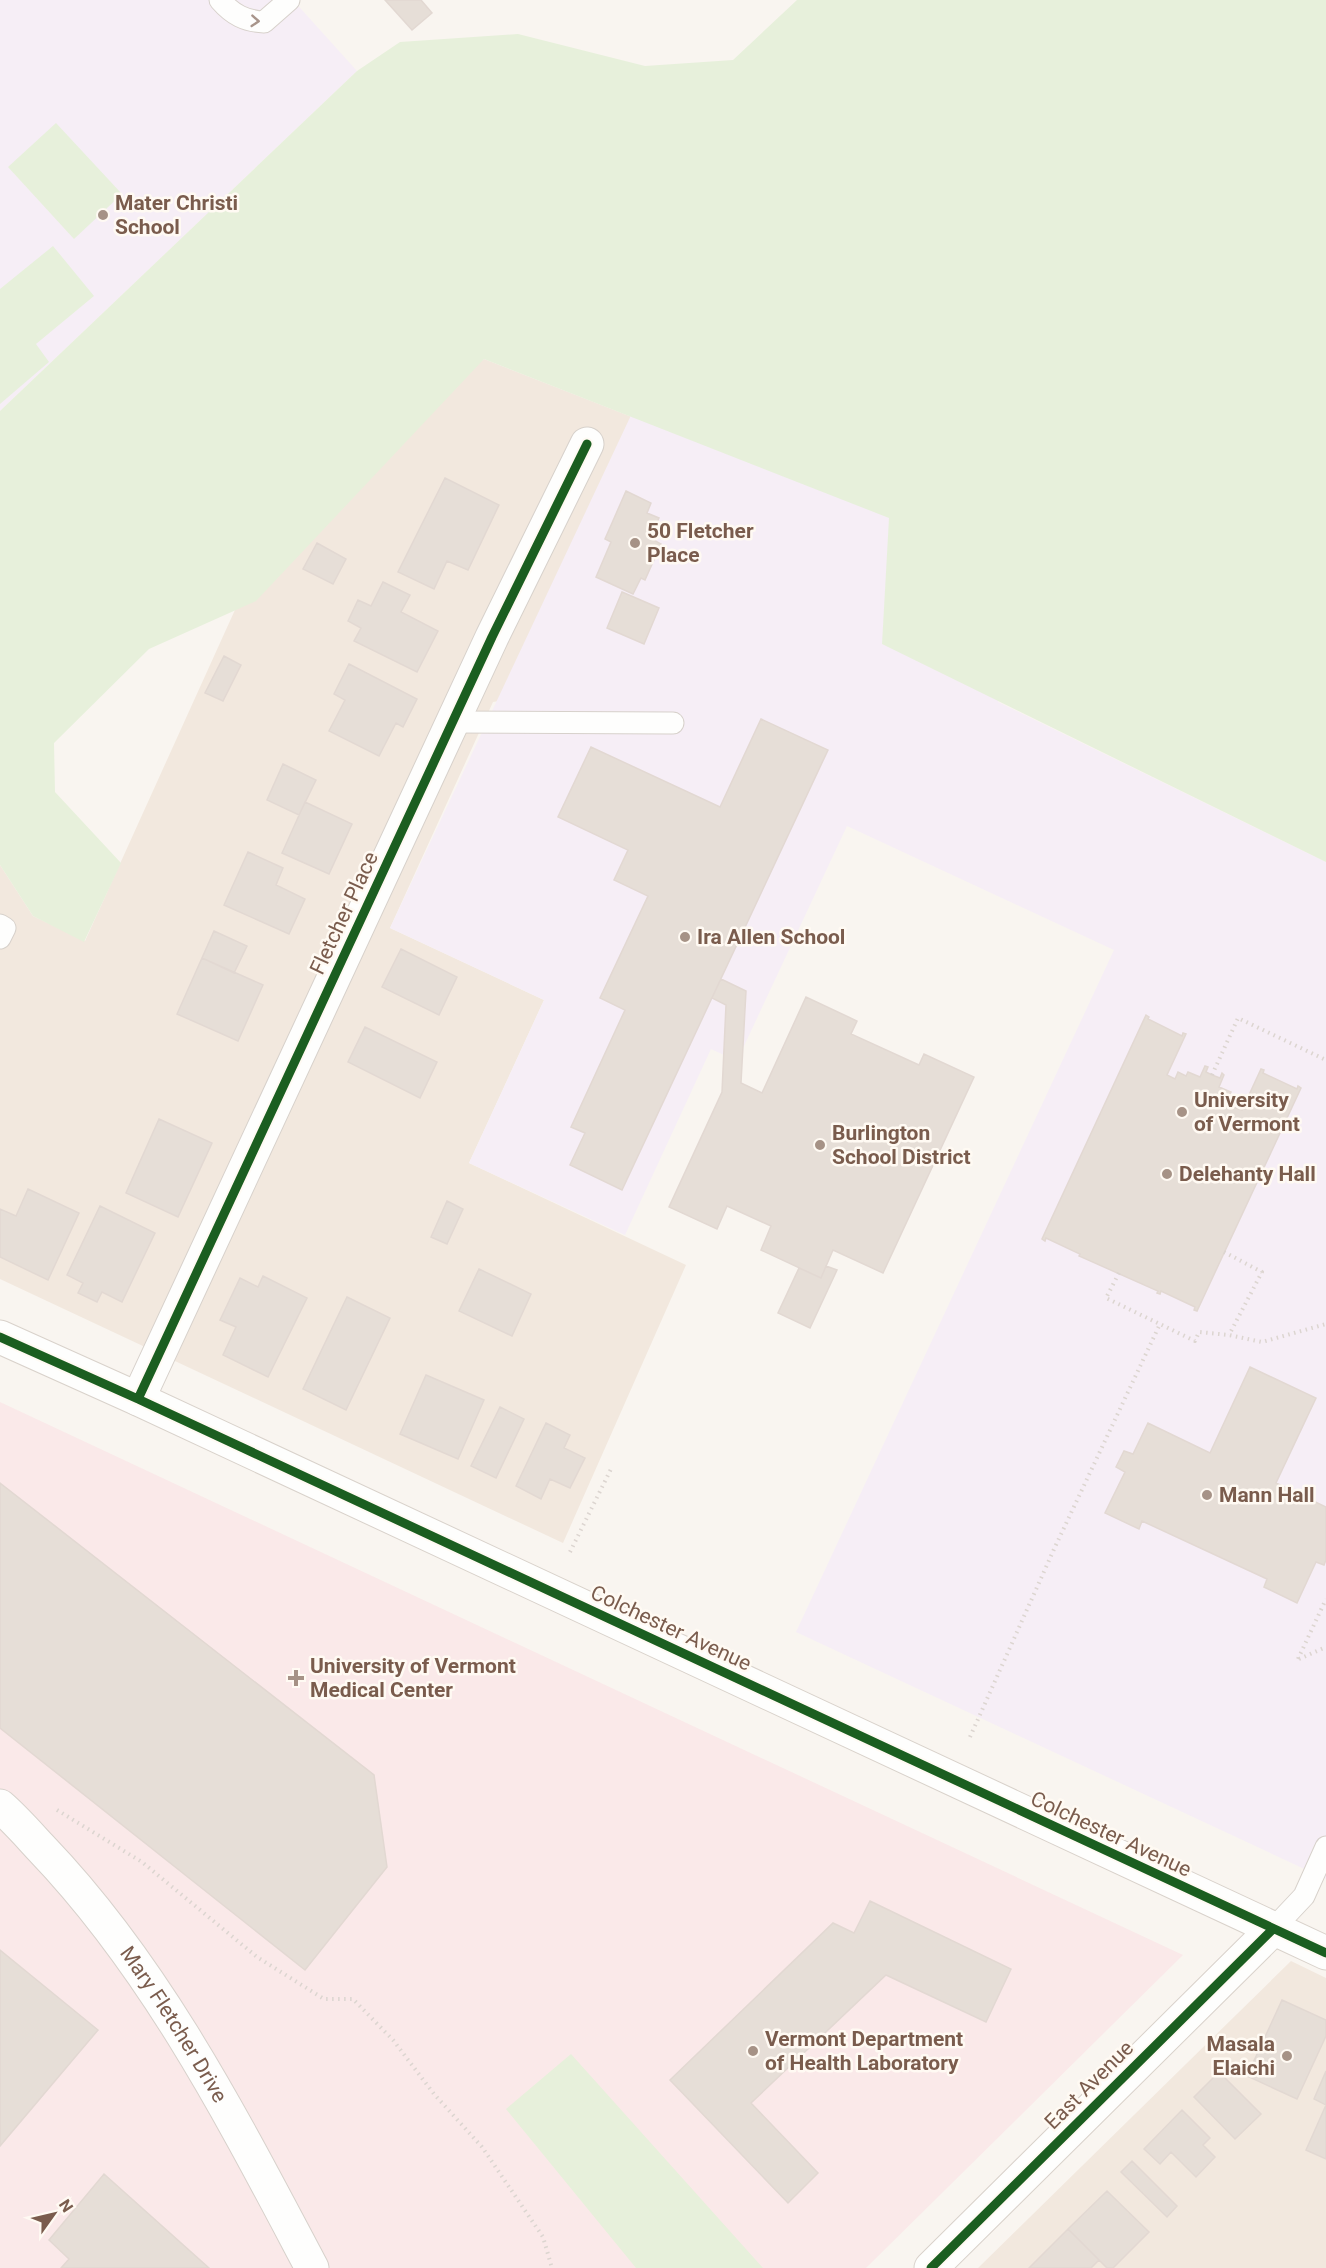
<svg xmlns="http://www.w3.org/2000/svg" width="1326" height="2268" font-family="Roboto,sans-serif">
<rect width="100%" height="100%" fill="#f9f5f0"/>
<path fill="#f2e8de" d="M484 359 890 518 657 674 493 702 390 928 544 1000 469 1163 686 1265 563 1543 0 1279V865L33 916 85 941 282 506Z
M1291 1961 1326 1978V2268H978Z"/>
<path fill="#f6eef6" d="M0 0H293L357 71 0 411Z
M688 294 986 537 998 702 1326 862V1879L796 1632 1114 950 847 826 737 1061 711 1049 625 1235 469 1163 544 1000 390 928Z"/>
<path fill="#fae9e9" d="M0 1402 1183 1955 866 2268H0Z"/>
<path fill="#e7f0db" d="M797 0H1326V862L882 644 889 518 484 359 256 601 149 649 54 743 55 792 121 863 84 942 33 916 0 865V411L357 71 400 42 518 34 645 66 733 60Z
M56 123 122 194 74 239 8 167Z
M53 246 94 296 36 344 49 362 0 404V289Z
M571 2054 763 2268H636L506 2109Z"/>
<path fill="#e6ded7" stroke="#e2d8d2" stroke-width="1.5" d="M385 0H421L432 13 412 30Z
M445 478 499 505 468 570 447 561 434 589 398 572Z
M626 491 651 503 647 513 659 518 650 538 661 544 645 580 641 578 633 594 596 577 611 542 605 539Z
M317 543 346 559 333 584 303 569Z
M383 582 410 595 401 612 438 631 417 672 354 641 361 628 348 621 358 600 371 606Z
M622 592 659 608 644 644 607 628Z
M224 656 241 665 223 701 205 693Z
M349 664 417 699 403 727 396 723 379 756 329 731 345 700 334 694Z
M761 719 828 750 622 1190 570 1165 585 1133 571 1127 625 1010 600 998 648 896 614 880 628 850 558 817 591 747 720 807Z
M283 764 316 780 299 815 267 800Z
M305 802 352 824 329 874 282 853Z
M248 852 283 868 276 885 305 899 289 934 224 905Z
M214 931 247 946 234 973 202 958Z
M401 949 457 977 439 1015 382 987Z
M202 958 263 985 238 1041 177 1014Z
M721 979 746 991 741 1083 762 1093 806 997 857 1021 851 1034 919 1065 924 1054 974 1077 883 1273 833 1250 821 1278 761 1250 771 1226 727 1206 717 1229 669 1207 722 1092 726 1005 712 998Z
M1146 1015 1149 1017 1148 1019 1182 1036 1183 1033 1186 1034 1167 1075 1175 1079 1178 1072 1186 1076 1188 1072 1200 1077 1205 1066 1208 1067 1206 1072 1212 1075 1220 1078 1222 1073 1224 1075 1219 1087 1231 1092 1229 1095 1237 1099 1233 1107 1242 1110 1261 1069 1264 1070 1263 1073 1297 1089 1298 1086 1301 1088 1197 1311 1194 1310 1195 1307 1161 1291 1160 1294 1157 1293 1158 1291 1079 1256 1080 1254 1046 1238 1045 1241 1042 1239Z
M365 1027 437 1062 420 1098 348 1062Z
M159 1119 212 1143 178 1217 126 1193Z
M28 1189 79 1213 48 1280 0 1257V1209L16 1216Z
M447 1201 463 1209 447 1244 431 1237Z
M100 1206 155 1233 122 1302 102 1292 97 1302 78 1293 83 1283 67 1275Z
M826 1266 837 1270 810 1328 778 1313 799 1268 821 1278Z
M479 1269 531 1294 512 1336 459 1311Z
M263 1276 307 1298 268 1377 223 1355 236 1327 220 1320 240 1278 258 1287Z
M347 1297 390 1318 346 1410 303 1389Z
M1250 1367 1316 1398 1276 1483 1326 1507V1560L1324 1565 1316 1562 1297 1603 1264 1587 1267 1579 1142 1521 1139 1529 1105 1513 1125 1472 1116 1467 1124 1451 1133 1454 1148 1423 1210 1453Z
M426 1375 484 1400 458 1459 400 1434Z
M500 1407 524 1419 496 1478 471 1466Z
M546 1423 570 1435 564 1448 585 1458 570 1488 550 1479 541 1499 516 1486Z
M0 1483 374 1775 387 1867 305 1970 0 1728Z
M870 1901 1011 1969 986 2022 886 1975 751 2103 818 2173 788 2203 670 2080 833 1923 854 1933Z
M0 1950 98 2030 0 2146Z
M1282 2000 1326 2020V2036L1297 2099 1247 2076Z
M1326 2071V2105L1314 2099Z
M1219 2072 1261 2114 1235 2139 1194 2097Z
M1326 2105V2159L1306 2150Z
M1182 2110 1210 2138 1203 2145 1215 2157 1196 2177 1171 2152 1160 2164 1144 2149Z
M1132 2161 1177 2206 1167 2217 1121 2172Z
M104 2174 209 2268H61L69 2259 49 2240Z
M1107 2191 1149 2232 1113 2268H1107L1068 2229Z
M1068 2229 1099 2260 1091 2268H1029Z"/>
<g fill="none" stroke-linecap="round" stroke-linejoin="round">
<defs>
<path id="service" d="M220 0C233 15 245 21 264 22L289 0
M453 722 673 723
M0 925 5 928 0 938
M1273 1929 1304 1896 1326 1847"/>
<g id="minor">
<path d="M138 1399 492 637 587 444"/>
<path id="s1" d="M0 1806C15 1819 28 1834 41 1848 157 1969 234 2121 312 2268"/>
</g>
<path id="secondary" d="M0 1337 138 1399 1326 1953
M931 2268 1273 1929"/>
</defs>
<use href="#service" stroke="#d7d1cb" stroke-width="23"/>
<use href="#minor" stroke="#d7d1cb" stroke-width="35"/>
<use href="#secondary" stroke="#d9d2cb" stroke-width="35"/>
<path stroke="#dcd5d0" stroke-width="4" stroke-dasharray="1.5 4.5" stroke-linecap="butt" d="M1212 1075 1238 1018 1326 1060
M1224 1252 1262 1272 1229 1335
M1119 1273 1106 1298 1195 1341 1199 1332 1229 1335 1262 1342 1326 1324
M570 1552 611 1469
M1298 1659 1326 1599
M1299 1659 1326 1647
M970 1737 1055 1547 1160 1324
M57 1810 142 1862 257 1957 324 1999H353L393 2040 434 2094 482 2147 543 2237 552 2268"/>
<use href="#service" stroke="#fefefd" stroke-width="21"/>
<use href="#minor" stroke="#fefefd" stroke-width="33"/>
<use href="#secondary" stroke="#fefefd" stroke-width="33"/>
<defs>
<path id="cycleway" d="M0 1337 138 1399 1326 1953
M138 1399 492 637 587 444
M931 2268 1273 1929"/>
</defs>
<use href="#cycleway" stroke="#fffaf3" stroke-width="13"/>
<use href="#cycleway" stroke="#1b5e20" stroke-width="9"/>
</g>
<defs><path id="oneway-chevron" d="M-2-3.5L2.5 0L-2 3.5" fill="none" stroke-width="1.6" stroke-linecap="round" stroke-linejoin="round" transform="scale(1.5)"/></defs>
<use stroke="#a8958b" href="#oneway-chevron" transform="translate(255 21) rotate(4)"/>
<g fill="#a69286" stroke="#fffaf3" stroke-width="2">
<circle cx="103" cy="215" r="6"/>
<circle cx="635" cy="543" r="6"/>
<circle cx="685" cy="937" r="6"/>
<circle cx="1182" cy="1112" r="6"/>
<circle cx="820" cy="1145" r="6"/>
<circle cx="1167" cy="1174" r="6"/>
<circle cx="1207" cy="1495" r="6"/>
<path d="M293 1669h6v6h6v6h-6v6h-6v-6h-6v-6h6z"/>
<circle cx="753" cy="2051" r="6"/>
<circle cx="1287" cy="2056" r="6"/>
</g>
<g text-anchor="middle" stroke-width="5" stroke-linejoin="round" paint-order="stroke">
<g font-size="21" font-weight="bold" fill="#7a5c4d" stroke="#fffaf3" text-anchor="start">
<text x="115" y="210">Mater Christi<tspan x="115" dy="24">School</tspan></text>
<text x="647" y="538">50 Fletcher<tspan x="647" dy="24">Place</tspan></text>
<text x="697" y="944">Ira Allen School</text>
<text x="1194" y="1107">University<tspan x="1194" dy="24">of Vermont</tspan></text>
<text x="832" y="1140">Burlington<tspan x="832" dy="24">School District</tspan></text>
<text x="1179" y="1181">Delehanty Hall</text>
<text x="1219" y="1502">Mann Hall</text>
<text x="310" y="1673">University of Vermont<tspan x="310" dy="24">Medical Center</tspan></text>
<text x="765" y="2046">Vermont Department<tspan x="765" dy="24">of Health Laboratory</tspan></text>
<text x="1275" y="2051" text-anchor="end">Masala<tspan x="1275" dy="24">Elaichi</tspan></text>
</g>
<g font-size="21" fill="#7a5c4d" stroke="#fffaf3">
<text transform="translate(344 913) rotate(-65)" y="7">Fletcher Place</text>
<text transform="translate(671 1628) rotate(25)" y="7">Colchester Avenue</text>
<text transform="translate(1111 1834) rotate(25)" y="7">Colchester Avenue</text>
<text dy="7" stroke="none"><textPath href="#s1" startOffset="280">Mary Fletcher Drive</textPath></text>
<text transform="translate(1089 2085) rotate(-45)" y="7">East Avenue</text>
</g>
</g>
<g transform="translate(54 2214) rotate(56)" stroke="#fffaf3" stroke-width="4.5" paint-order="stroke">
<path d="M0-4.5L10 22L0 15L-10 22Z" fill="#7a5c4d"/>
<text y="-9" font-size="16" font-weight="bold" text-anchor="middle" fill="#7a5c4d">N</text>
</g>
</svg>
